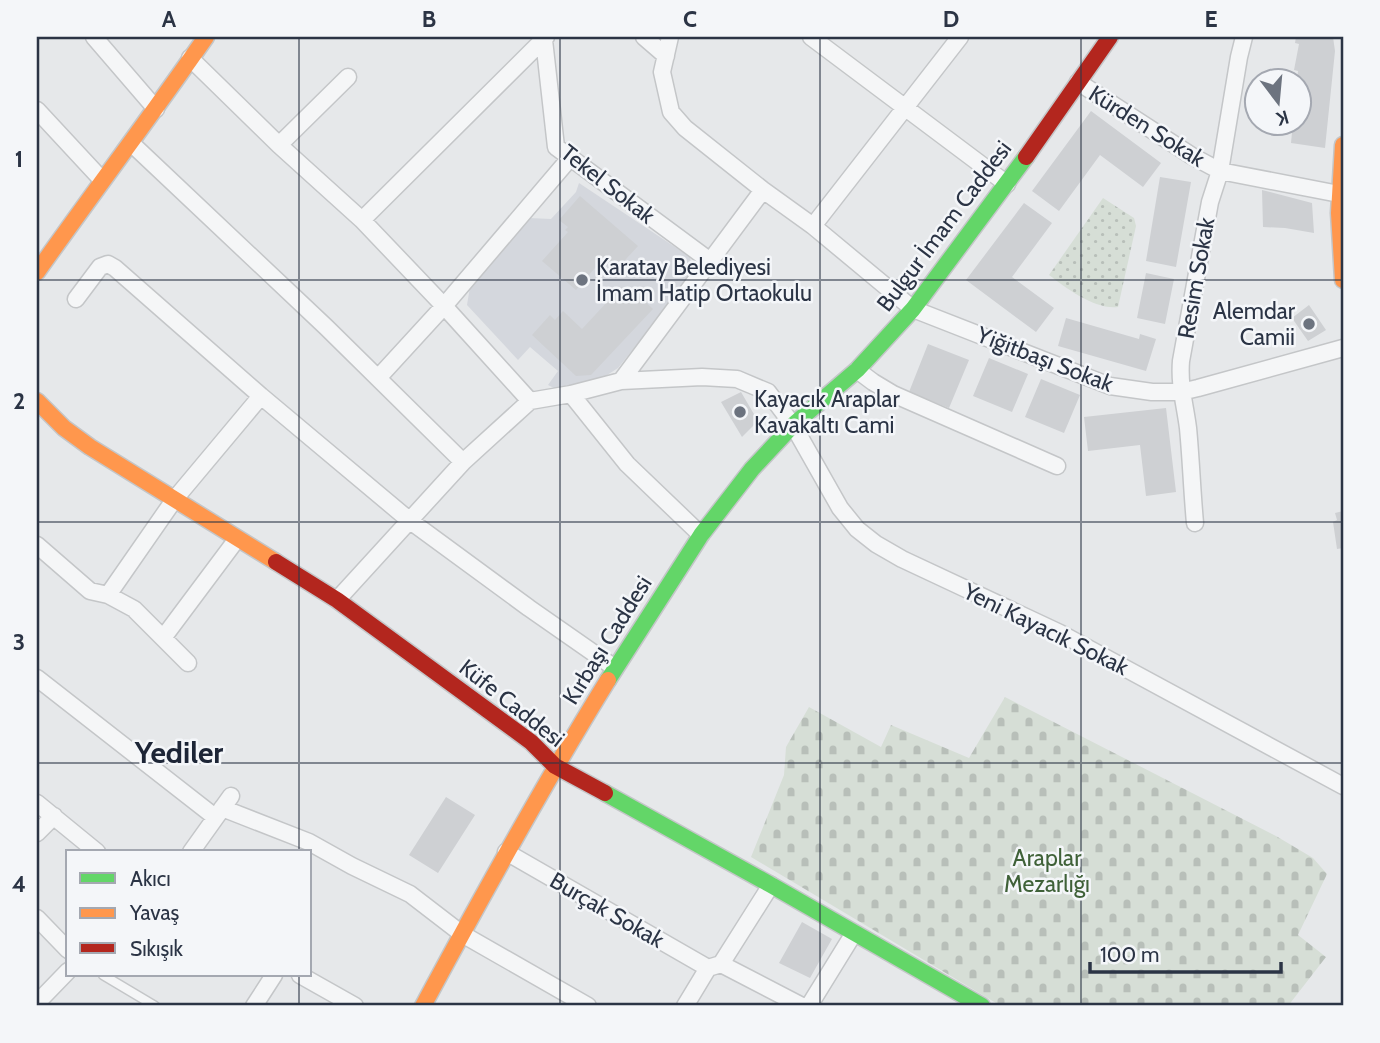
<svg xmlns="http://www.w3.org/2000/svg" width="1380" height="1043" font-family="Cabin,sans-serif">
<defs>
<pattern id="grass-dots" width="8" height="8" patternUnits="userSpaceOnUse" patternTransform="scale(1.75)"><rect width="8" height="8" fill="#d6ded6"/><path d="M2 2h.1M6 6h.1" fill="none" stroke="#b8bfb9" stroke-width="1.8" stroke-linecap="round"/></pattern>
<pattern id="cemetery-stones" width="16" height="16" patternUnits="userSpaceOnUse" patternTransform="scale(1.75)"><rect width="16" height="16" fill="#d6ded6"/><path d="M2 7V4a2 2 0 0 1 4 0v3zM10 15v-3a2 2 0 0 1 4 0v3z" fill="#b8bfb9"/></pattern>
</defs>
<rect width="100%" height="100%" fill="#e6e8ea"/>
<path fill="#d4d7dd" d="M579 183 690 257 693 274 618 368 604 377 565 388H554L548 385 558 371 530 347 518 360 467 305 470 287 529 218 551 219 576 192Z"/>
<path fill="url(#grass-dots)" d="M1103 198 1134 218 1136 226 1118 307C1095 310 1066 288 1049 275Z"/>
<path fill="url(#cemetery-stones)" d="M1005 697 1276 836 1313 858 1327 874 1298 935 1326 957 1288 1006H1001L751 857 784 775 786 747 809 707 881 747 891 725 969 758Z"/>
<path fill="#ced0d3" d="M1296 37H1333L1335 51 1325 148 1291 143 1293 122H1300V80H1297L1298 71 1294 70 1299 44 1295 43Z
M1091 111 1161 163 1143 187 1100 155 1059 211 1032 191Z
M1160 177 1191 182 1176 267 1146 261Z
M1262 190 1312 203 1314 233 1285 228 1263 227Z
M580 196 638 246 616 270 606 261 604 264 601 261 576 290 542 261 568 232 565 230 568 227 559 220Z
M1024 203 1052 223 1012 277 1054 308 1036 332 966 280Z
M1146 273 1174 279 1165 324 1137 318Z
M621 287 630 296 634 291 653 309 591 375 576 376 532 335 550 315 555 320 563 311 582 329Z
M1309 305 1326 330 1308 341 1292 318Z
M1066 318 1139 339 1140 334 1156 339 1146 371 1058 346Z
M928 344 969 360 949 408 909 392Z
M989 358 1028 374 1012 412 973 396Z
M1041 379 1080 395 1064 433 1025 417Z
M741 392 758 421 742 437 721 402Z
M1166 408 1176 492 1146 496 1140 445 1088 451 1084 417Z
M1343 511V548L1337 549 1333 522 1337 520 1335 513Z
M446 797 475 815 438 873 409 855Z
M802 922 832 939 810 978 779 963Z"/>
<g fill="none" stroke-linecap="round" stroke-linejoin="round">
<defs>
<path id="lane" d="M103 975 155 1006"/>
<path id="street" d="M94 37 156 109
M644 37 666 56
M670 37 662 72 671 112 685 128 763 190 813 226 913 309 1110 386 1152 392H1181L1198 388 1343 348
M811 37 1007 184
M544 40 556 147 710 261
M190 58 279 145 362 220 444 306 530 401
M1078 82 1192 156 1220 171 1339 194
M37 110 102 180
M131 143 326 327 463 462
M279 145 348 77
M362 220 546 37
M813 226 960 37
M76 299 100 267 108 264 115 268 261 396 409 520 529 608 615 668
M857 370 873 382 893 394 1057 466
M378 378 444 306 570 158
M621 381 763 190
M571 394 627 464 701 535
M1195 523C1192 491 1191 459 1188 428 1185 405 1179 385 1181 361L1210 202 1220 171 1239 57 1244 37
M37 545 90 591 108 595 134 609 188 663
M108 595 174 500 261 396
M337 600 463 462 530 401 571 394 621 381 702 377 737 379 768 392 793 425 840 508 857 529 876 544 902 559 1060 633 1343 786
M163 638 237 539
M37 678 215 817
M37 803 97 852
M222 808 309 842 352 866 410 894 462 934 588 1006
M37 833 54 816
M191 852 231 796
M506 852 708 968
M37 918 68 950
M721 964 802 1006
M300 975 355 1006
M37 1003 68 971
M254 1006 274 975
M685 1006 708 968 721 964 771 885
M809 1006 854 933"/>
<path id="fast" d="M608 680 701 535 752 469 793 425 857 370 913 309 1026 157
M605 793 771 885 982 1006"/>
<path id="slow" d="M1343 145 1339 213 1343 280
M37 272C93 193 151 116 206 37
M37 401 64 428 90 447 276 562
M423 1006C482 896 542 787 608 680"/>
<path id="jam" d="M1026 157 1110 37
M276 562 337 600 531 742 555 766 605 793"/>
</defs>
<use href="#lane" stroke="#c4c6c8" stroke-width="11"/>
<use href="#street" stroke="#c4c6c8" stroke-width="19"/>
<use href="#fast" stroke="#c4c6c8" stroke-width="19"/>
<use href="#slow" stroke="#c4c6c8" stroke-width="19"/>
<use href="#jam" stroke="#c4c6c8" stroke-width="19"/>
<use href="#lane" stroke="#f5f6f7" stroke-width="8"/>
<use href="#street" stroke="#f5f6f7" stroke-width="16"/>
<use href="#fast" stroke="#63d668" stroke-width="16"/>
<use href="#slow" stroke="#ff974d" stroke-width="16"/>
<use href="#jam" stroke="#b3261e" stroke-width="16"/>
</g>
<path fill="none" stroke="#2b3445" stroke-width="2" stroke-opacity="0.55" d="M299 37V852M560 37V1006M820 37V1006M1081 37V1006M37 280H1343M37 522H1343M37 763H1343M299 975V1006"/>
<g fill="#6c737f" stroke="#f4f6f9" stroke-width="2.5">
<circle cx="582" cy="280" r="7"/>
<circle cx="1309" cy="324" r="7"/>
<circle cx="740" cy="412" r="7"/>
</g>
<g text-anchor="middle" stroke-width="5" stroke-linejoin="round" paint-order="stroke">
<g font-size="23" fill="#2b3445" stroke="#f4f6f9">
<text transform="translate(1147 126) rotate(32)" y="8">Kürden Sokak</text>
<text transform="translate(608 184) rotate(38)" y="8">Tekel Sokak</text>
<text transform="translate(944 226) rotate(-53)" y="8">Bulgur İmam Caddesi</text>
<text transform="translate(1196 278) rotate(-80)" y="8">Resim Sokak</text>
<text transform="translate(1045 359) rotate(21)" y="8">Yiğitbaşı Sokak</text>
<text transform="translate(1046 629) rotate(26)" y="8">Yeni Kayacık Sokak</text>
<text transform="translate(607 640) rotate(-58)" y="8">Kırbaşı Caddesi</text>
<text transform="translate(512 703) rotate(38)" y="8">Küfe Caddesi</text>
<text transform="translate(607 910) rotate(30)" y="8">Burçak Sokak</text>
</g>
<g font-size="23" fill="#2b3445" stroke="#f4f6f9" text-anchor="start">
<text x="596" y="275">Karatay Belediyesi<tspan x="596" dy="26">İmam Hatip Ortaokulu</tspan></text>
<text x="1295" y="319" text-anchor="end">Alemdar<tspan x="1295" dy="26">Camii</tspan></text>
<text x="754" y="407">Kayacık Araplar<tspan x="754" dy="26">Kavakaltı Cami</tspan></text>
</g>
<g font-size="23" fill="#3f6138" stroke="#f4f6f9">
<text x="1047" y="866">Araplar<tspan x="1047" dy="26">Mezarlığı</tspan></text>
</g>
<g font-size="30" font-weight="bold" fill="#1d2536" stroke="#f4f6f9">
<text x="179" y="763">Yediler</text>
</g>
</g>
<rect width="1380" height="1043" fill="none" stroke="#f4f6f9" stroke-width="77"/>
<rect x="66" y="850" width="245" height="126" fill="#f4f6f9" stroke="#a4a8b1" stroke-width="2"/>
<rect x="80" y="873" width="35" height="10" fill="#63d668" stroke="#a4a8b1" stroke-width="2"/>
<text x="130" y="886" font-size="21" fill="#2b3445">Akıcı</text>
<rect x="80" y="908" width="35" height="10" fill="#ff974d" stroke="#a4a8b1" stroke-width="2"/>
<text x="130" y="920" font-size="21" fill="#2b3445">Yavaş</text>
<rect x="80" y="943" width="35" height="10" fill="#b3261e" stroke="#a4a8b1" stroke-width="2"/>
<text x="130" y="956" font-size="21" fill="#2b3445">Sıkışık</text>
<g transform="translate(1278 102) rotate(164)"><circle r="33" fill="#f4f6f9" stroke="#a4a8b1" stroke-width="2"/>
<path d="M0-5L12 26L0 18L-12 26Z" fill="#6c737f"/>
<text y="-10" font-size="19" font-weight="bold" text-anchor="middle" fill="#2b3445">K</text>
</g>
<path d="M1090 962v10h191v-10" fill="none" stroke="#2b3445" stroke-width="3.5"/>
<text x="1100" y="962" font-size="21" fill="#2b3445" stroke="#f4f6f9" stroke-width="5" paint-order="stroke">100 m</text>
<rect x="38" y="38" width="1304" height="966" fill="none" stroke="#2b3445" stroke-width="2.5"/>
<g font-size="23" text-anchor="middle" font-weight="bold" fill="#2b3445">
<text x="169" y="27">A</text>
<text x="429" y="27">B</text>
<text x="690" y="27">C</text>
<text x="951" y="27">D</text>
<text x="1211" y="27">E</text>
<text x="19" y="167">1</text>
<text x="19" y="409">2</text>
<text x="19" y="650">3</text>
<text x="19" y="892">4</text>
</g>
</svg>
